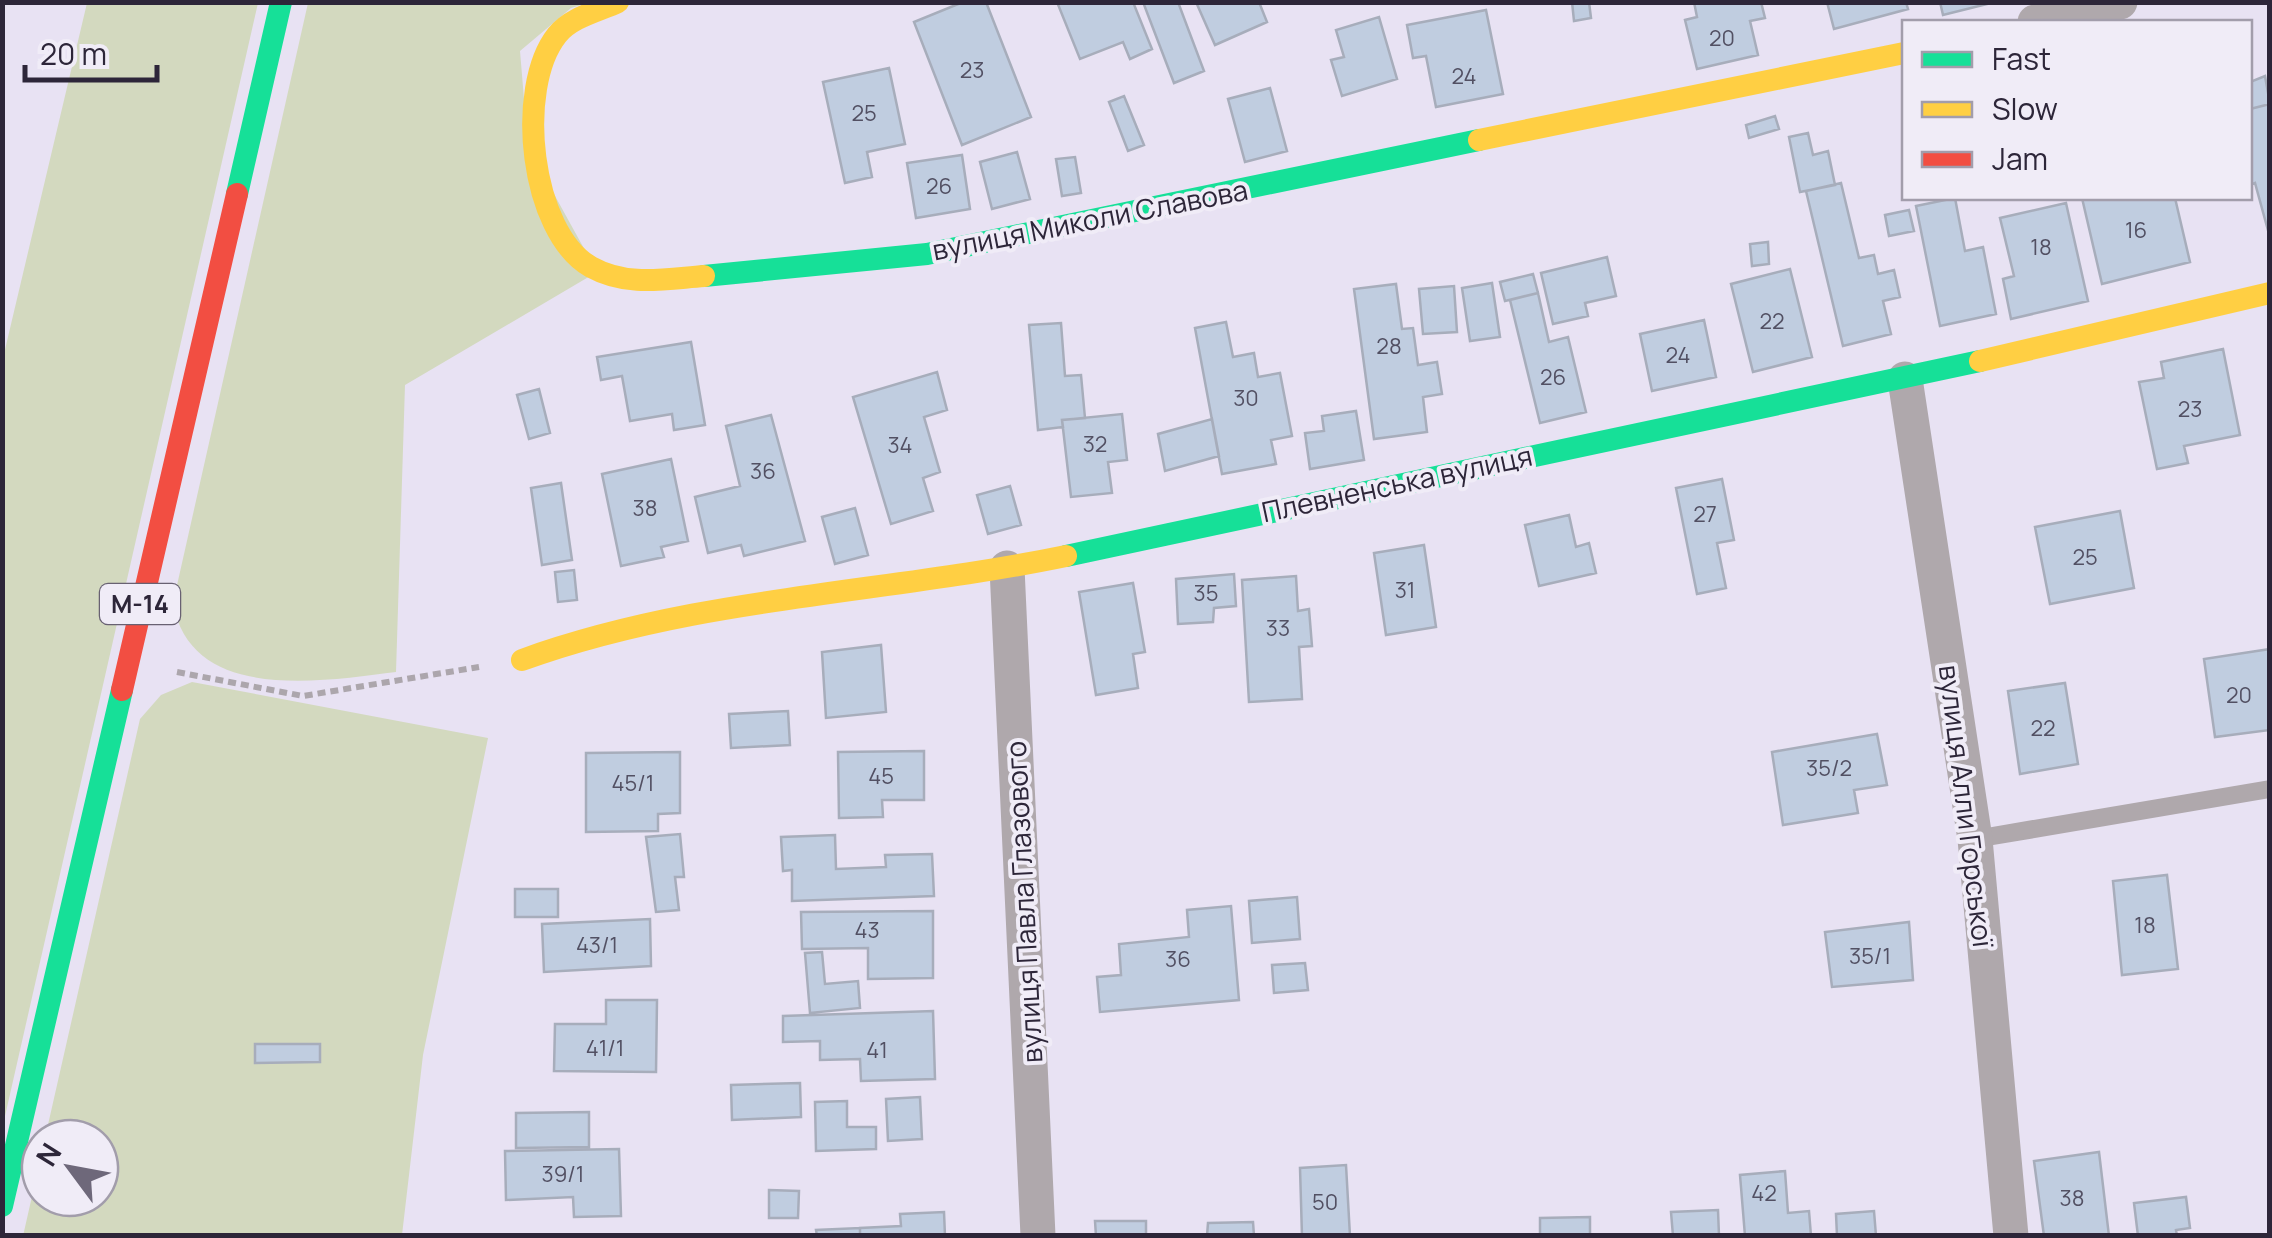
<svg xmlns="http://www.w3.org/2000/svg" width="2272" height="1238" font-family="Manrope,sans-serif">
<rect width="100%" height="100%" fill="#e8e2f3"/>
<path fill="#d3d9bf" d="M87 3H258L3 1125V358Z
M308 3H587L571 8 520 51 528 147 597 272 405 385 396 672C323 681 191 704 173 603Z
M192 682 488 738 423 1055 402 1235 23 1236 40 1161V1198H100V1138H45L140 719 161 695Z"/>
<path fill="#c0cde0" stroke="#a7adbb" stroke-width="2.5" d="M963 2H986L1031 117 962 145 914 22Z
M1057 2H1133L1152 49 1130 59 1123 42 1080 59Z
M1143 2H1178L1204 71 1174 83Z
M1196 2H1259L1267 22 1215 45Z
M1572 2H1589L1591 18 1574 21Z
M1694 2H1761L1765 18 1750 21 1758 55 1697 69 1685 20 1697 17Z
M1827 2H1906L1908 9 1834 29Z
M1940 2H1995L1943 15Z
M1486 10 1503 94 1436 107 1426 56 1413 58 1407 25Z
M1379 17 1397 79 1342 96 1331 60 1344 57 1336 30Z
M889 68 905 144 867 152 872 177 845 183 823 82Z
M2265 76 2270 104 2250 109V82Z
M1270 88 1287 151 1245 162 1228 99Z
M1124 96 1144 145 1128 151 1109 102Z
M2270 104V234H2269L2255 183 2250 185V109Z
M1775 116 1779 129 1749 138 1746 125Z
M1808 133 1813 155 1828 151 1835 185 1800 192 1789 137Z
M1017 152 1030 199 992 209 980 162Z
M962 155 970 209 916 218 907 163Z
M1075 157 1081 193 1062 196 1056 159Z
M1841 183 1859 258 1874 255 1878 274 1894 270 1900 297 1883 301 1891 334 1843 346 1806 191Z
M1955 198 1965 251 1983 247 1996 314 1940 326 1916 206Z
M2082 198H2175L2190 262 2102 284Z
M2066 203 2088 301 2011 319 2003 279 2014 276 2000 218Z
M1909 210 1914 231 1889 236 1885 215Z
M1768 242 1769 264 1752 266 1750 244Z
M1607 257 1616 296 1585 303 1588 316 1553 324 1541 273Z
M1790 269 1812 357 1753 372 1731 284Z
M1533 274 1538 293 1505 301 1500 282Z
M1492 283 1500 337 1470 341 1462 288Z
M1396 284 1402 329 1413 328 1418 365 1437 362 1442 394 1423 397 1427 432 1374 439 1354 289Z
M1454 286 1457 332 1423 334 1419 289Z
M1538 293 1549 342 1568 337 1586 412 1540 423 1510 300Z
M1704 320 1716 377 1652 391 1640 334Z
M1226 322 1233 357 1254 353 1258 377 1280 373 1292 436 1271 440 1276 464 1222 474 1195 328Z
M1061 323 1065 376 1081 375 1085 418 1062 420 1063 427 1038 430 1029 325Z
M691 342 705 425 674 430 672 414 630 421 622 376 601 380 597 357Z
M2223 349 2240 435 2184 446 2188 463 2157 469 2139 382 2164 378 2161 362Z
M937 372 947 410 924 417 940 472 923 478 933 511 891 524 853 397Z
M539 389 550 433 529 439 517 395Z
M1356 411 1364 460 1310 469 1305 433 1324 431 1322 416Z
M1122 414 1127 460 1108 462 1112 493 1071 497 1062 420Z
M771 415 805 541 744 556 741 545 708 553 695 497 740 486 726 426Z
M1212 419 1219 456 1165 471 1158 434Z
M671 459 688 541 661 547 664 557 621 566 602 474Z
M1722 479 1734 540 1717 543 1726 588 1697 594 1676 488Z
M561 483 572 560 542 565 531 488Z
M1010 486 1021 525 988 534 977 495Z
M855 508 868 555 835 564 822 517Z
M2120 511 2134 588 2050 604 2035 527Z
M1569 515 1576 547 1589 543 1596 573 1539 586 1525 525Z
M1424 545 1436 627 1386 635 1374 553Z
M574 570 577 600 558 602 555 572Z
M1234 574 1236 606 1214 608 1213 622 1178 624 1176 579Z
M1296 576 1298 611 1309 609 1312 646 1299 647 1302 699 1249 702 1242 580Z
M1133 583 1145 652 1133 654 1138 688 1096 695 1079 592Z
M881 645 886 712 826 718 822 652Z
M2270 649V730L2215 737 2204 659Z
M2065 683 2078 764 2020 774 2008 691Z
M788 711 790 745 731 748 729 714Z
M1877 734 1887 785 1854 790 1858 813 1783 825 1772 752Z
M924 751V800H882L883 817 839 818 838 752Z
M680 752V813L658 814V831L586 832V753Z
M680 834 684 877H675L679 910 656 912 646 837Z
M835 835 836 869 886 867 885 855 932 854 934 896 792 901V870L783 871 781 837Z
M2167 875 2178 969 2122 975 2113 881Z
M515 889H558V917H515Z
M1297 897 1300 939 1252 943 1249 901Z
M1231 906 1239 1000 1100 1012 1097 977 1121 975 1119 944 1189 937 1187 910Z
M933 911V978L868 979V948L802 949 801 912Z
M650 919 651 966 544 972 542 924Z
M1909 922 1913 980 1832 987 1825 932Z
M822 952 825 984 858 981 860 1008 810 1013 805 953Z
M1305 963 1308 990 1274 993 1272 965Z
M606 1000H657L656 1072 554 1071 555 1024H606Z
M933 1011 935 1079 861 1081 860 1059 820 1060V1041L783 1042V1016Z
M255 1044H320V1062L255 1063Z
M800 1083 801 1117 732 1120 731 1085Z
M920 1097 922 1139 888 1141 886 1099Z
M847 1101V1127H876V1149L816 1151 815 1102Z
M589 1112V1147L516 1148V1113Z
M619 1149 621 1216 574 1217 573 1197 506 1200 505 1151Z
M2099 1152 2109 1236H2044L2034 1161Z
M1346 1165 1350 1236H1302L1300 1168Z
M1785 1171 1788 1213 1809 1211 1811 1236H1745L1740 1175Z
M769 1190 799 1191 798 1218H769Z
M2186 1197 2190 1228 2176 1230 2177 1236H2138L2134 1203Z
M1718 1210 1719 1236H1673L1671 1212Z
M1874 1211 1876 1236H1837L1836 1214Z
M944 1212 945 1236H860V1228L901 1226 900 1214Z
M1590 1217V1236H1540V1218Z
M1095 1221H1146V1236H1096Z
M1253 1222 1254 1236H1207L1208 1223Z
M860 1228V1236H817L816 1230Z"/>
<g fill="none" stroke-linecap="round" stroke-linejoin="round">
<path stroke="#aca6ac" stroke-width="6" stroke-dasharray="8 5" stroke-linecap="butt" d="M177 672 303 696 479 667"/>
<path stroke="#afa8ac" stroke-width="18" d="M1975 839 2270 789"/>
<path stroke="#afa8ac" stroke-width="35" d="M2035 22 2120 2
M1905 379 1975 839 2011 1236
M1007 568 1038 1236"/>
<path stroke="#16e098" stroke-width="22" d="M237 194 281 2
M704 276 927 254 1479 140
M1066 556 1980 361
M2 1206 122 690"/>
<path stroke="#ffcf43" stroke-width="22" d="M618 2C599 11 571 17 557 35 515 88 530 232 591 267 627 287 664 279 704 276
M1479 140 1904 53
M1980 361 2270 293
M522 660C695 597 887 593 1066 556"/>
<path stroke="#f24e42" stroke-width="22" d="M122 690 237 194"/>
</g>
<g text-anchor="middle" stroke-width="8" stroke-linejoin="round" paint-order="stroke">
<g font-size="22" fill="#525063">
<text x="1722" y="46">20</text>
<text x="972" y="78">23</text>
<text x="1464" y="84">24</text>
<text x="864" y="121">25</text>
<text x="939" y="194">26</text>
<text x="2136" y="238">16</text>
<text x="2041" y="255">18</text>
<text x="1772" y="329">22</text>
<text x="1389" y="354">28</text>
<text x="1678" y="363">24</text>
<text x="1553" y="385">26</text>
<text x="1246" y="406">30</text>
<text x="2190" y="417">23</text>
<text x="1095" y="452">32</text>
<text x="900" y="453">34</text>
<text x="763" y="479">36</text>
<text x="645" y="516">38</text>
<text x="1705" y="522">27</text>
<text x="2085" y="565">25</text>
<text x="1405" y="598">31</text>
<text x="1206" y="601">35</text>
<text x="1278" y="636">33</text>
<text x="2239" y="703">20</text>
<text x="2043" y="736">22</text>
<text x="1829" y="776">35/2</text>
<text x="881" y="784">45</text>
<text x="633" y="791">45/1</text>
<text x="2145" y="933">18</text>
<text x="867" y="938">43</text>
<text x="597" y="953">43/1</text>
<text x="1870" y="964">35/1</text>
<text x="1178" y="967">36</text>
<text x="605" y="1056">41/1</text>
<text x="877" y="1058">41</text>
<text x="563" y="1182">39/1</text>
<text x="1764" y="1201">42</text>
<text x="2072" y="1206">38</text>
<text x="1325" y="1210">50</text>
</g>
<rect fill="#f0ecf7" stroke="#686172" stroke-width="2.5" x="100" y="584" width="80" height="40" rx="8"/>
<g font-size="25" font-weight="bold" fill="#2d2639">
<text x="140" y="613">М-14</text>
</g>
<g font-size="28" fill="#2d2639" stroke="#f0ecf7">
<text transform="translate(1090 220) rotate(-11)" y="10">вулиця Миколи Славова</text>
<text transform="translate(1397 484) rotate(-12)" y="10">Плевненська вулиця</text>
<text transform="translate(1966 806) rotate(83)" y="10">вулиця Алли Горської</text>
<text transform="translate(1024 902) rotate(-93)" y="10">вулиця Павла Глазового</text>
</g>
</g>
<rect width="2272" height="1238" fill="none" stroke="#2d2639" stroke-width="10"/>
<rect x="1902" y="20" width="350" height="180" fill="#f0ecf7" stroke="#a29dab" stroke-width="2.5"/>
<rect x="1922" y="52" width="50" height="15" fill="#16e098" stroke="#a29dab" stroke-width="2.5"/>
<text x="1992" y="70" font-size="30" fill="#2d2639">Fast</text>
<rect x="1922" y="102" width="50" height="15" fill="#ffcf43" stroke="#a29dab" stroke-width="2.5"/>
<text x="1992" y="120" font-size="30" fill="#2d2639">Slow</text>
<rect x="1922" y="152" width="50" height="15" fill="#f24e42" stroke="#a29dab" stroke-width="2.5"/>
<text x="1992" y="170" font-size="30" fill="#2d2639">Jam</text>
<g transform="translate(70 1168) rotate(302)"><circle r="48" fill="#f0ecf7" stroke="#a29dab" stroke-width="2.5"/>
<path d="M0-8L18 38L0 25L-18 38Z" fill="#6e687a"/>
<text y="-15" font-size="28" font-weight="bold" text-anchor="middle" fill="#2d2639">N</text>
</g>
<path d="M25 65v15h132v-15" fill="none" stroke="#2d2639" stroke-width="5"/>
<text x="40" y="65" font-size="30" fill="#2d2639" stroke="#f0ecf7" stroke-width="8" paint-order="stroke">20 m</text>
</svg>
